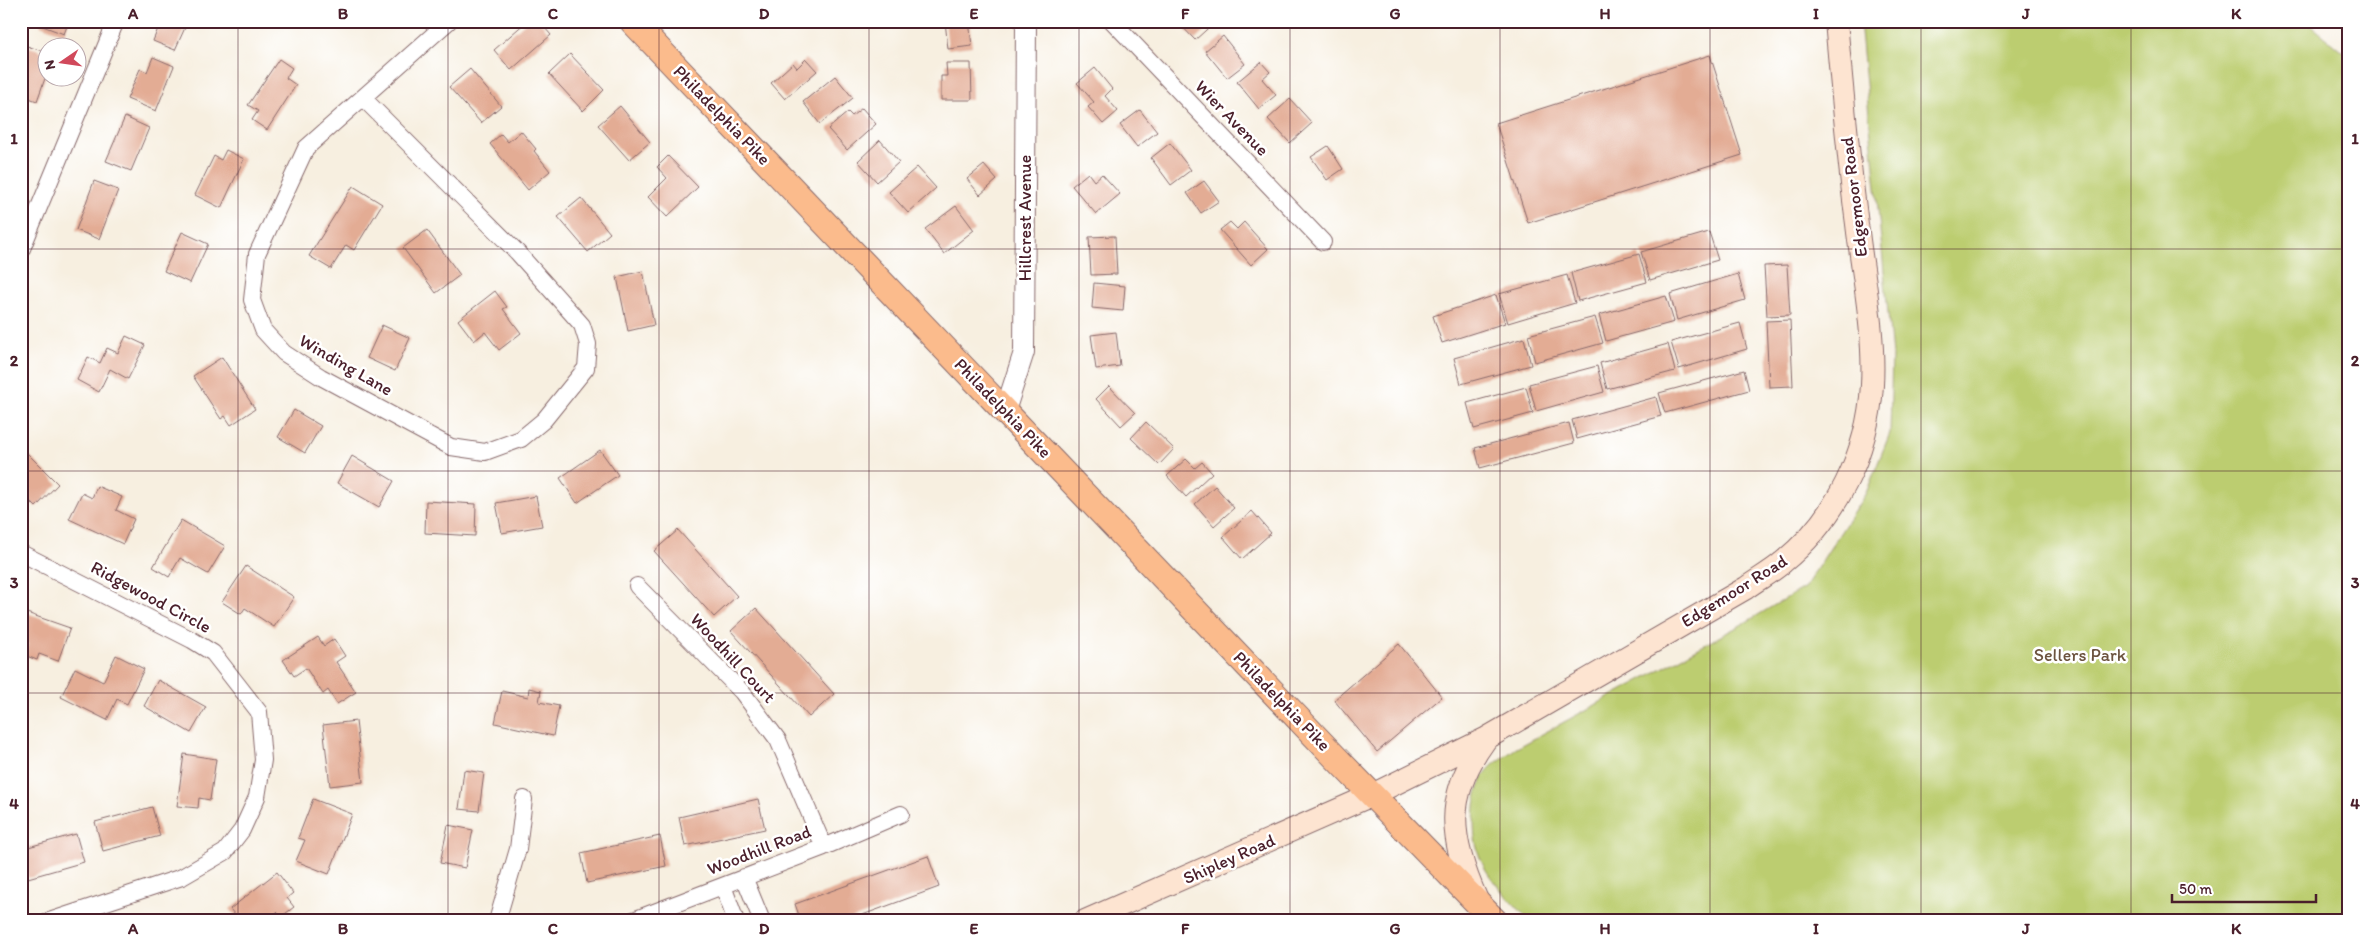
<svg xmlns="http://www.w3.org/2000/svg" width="2369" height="942" font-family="Itim,sans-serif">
<rect width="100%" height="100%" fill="#fff"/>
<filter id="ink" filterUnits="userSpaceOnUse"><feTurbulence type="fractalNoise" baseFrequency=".02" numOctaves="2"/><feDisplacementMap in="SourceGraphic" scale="10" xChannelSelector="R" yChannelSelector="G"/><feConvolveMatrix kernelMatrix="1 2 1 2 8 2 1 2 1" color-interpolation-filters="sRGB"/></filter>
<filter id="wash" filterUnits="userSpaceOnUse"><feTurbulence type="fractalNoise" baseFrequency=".0096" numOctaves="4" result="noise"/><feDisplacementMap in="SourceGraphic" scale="20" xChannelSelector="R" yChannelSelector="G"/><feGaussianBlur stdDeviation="1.12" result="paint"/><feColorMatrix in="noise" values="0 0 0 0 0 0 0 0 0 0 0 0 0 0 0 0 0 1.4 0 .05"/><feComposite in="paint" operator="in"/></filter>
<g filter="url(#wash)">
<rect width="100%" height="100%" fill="#f7efe0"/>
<path fill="#bccd6f" stroke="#83764d" d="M1860 21H2306L2348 56V921H1530C1493 881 1469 865 1475 806 1476 796 1480 778 1488 770 1495 762 1506 756 1515 749L1748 621 1805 587 1866 493 1890 433 1892 355Z"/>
<g id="blocks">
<path fill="#e3ac94" d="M41 21H69L64 34 40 25Z
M161 21H188L175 50 153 41Z
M527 21H539L551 35 511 70 494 50Z
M945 21H969L972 46 948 49Z
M1177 21H1216L1195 40Z
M1223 36 1245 64 1227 78 1205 51Z
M27 46 48 53V70L37 101 21 95V64Z
M570 54 604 90 583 111 549 74Z
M1710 55 1742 155 1528 223 1496 123Z
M153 57 174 66 156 111 127 99 140 69 147 72Z
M279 59 292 68 286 78 296 85 267 130 252 120 258 111 248 105Z
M806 59 817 71 785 99 771 83 793 63 797 68Z
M1261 62 1270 72 1262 79 1276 95 1259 109 1237 82Z
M946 63H971L972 100H941V76H947Z
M1095 68 1112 89 1105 96 1118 111 1103 124 1088 107 1094 102 1077 83Z
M470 69 501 106 481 123 449 87Z
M835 76 853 98 820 124 803 102Z
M1290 99 1312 123 1290 143 1268 119Z
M620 106 650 142 629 160 598 125Z
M862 108 876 124 847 150 828 129 848 112 852 116Z
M1140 110 1157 132 1137 147 1120 125Z
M125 117 149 128 131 171 106 161Z
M521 131 536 149 534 151 550 171 528 190 490 144 501 134 508 142Z
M880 140 899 162 877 182 858 161Z
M1170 143 1191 170 1171 185 1151 158Z
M1328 146 1343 169 1327 180 1311 157Z
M226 150 244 159 221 208 195 195 214 156 221 160Z
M668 156 698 187 667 217 648 197 667 178 657 167Z
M984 165 997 180 980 195 967 179Z
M917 167 936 188 908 213 889 192Z
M1088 173 1094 181 1102 174 1120 194 1096 214 1072 186Z
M94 181 118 190 99 239 76 230Z
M1204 181 1219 201 1201 213 1187 193Z
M353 186 382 204 354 250 346 245 331 269 309 256Z
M581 198 610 233 588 252 558 217Z
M956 206 974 230 944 254 925 229Z
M1230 222 1237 229 1244 222 1268 249 1251 265 1220 230Z
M427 230 460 275 436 293 403 248Z
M182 232 208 244 190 283 164 271Z
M1709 232 1718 260 1650 280 1641 252Z
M1115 236 1117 274 1091 275 1089 237Z
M1639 254 1647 282 1578 301 1571 273Z
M1787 265 1790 315 1767 316 1764 266Z
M643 271 654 325 628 331 617 277Z
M1738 274 1745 300 1677 320 1670 294Z
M1567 275 1575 303 1508 323 1499 294Z
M1094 283 1125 286 1123 311 1092 308Z
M495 291 507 307 503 309 521 333 499 350 485 332 474 341 458 320Z
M1496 295 1505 323 1442 343 1433 316Z
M1666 296 1674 322 1606 341 1599 315Z
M1595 317 1603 343 1535 362 1528 335Z
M1790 320 1793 386 1769 387 1766 321Z
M1740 323 1747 349 1679 369 1671 342Z
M382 325 410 338 395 371 367 358Z
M1116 332 1120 366 1096 369 1091 335Z
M126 336 145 345 128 379 110 369 99 392 77 380 88 357 100 363 107 348 118 353Z
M1524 338 1531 365 1461 384 1454 358Z
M1668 344 1675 371 1607 389 1600 363Z
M222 357 255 409 231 425 225 416 221 419 193 376Z
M1597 366 1604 392 1536 411 1529 384Z
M1744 370 1749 390 1665 413 1659 393Z
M1109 386 1135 413 1121 426 1096 399Z
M1526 387 1533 413 1474 429 1467 403Z
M1656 397 1661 416 1577 439 1572 420Z
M294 410 321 426 305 453 278 437Z
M1146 422 1174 449 1159 465 1131 438Z
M1569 423 1574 443 1480 468 1475 448Z
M21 447 58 484 36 507 21 492Z
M600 450 618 475 577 503 560 478Z
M352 456 394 481 379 507 337 483Z
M1186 459 1195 468 1202 462 1212 473 1186 497 1167 476Z
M97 486 122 497 116 510 134 519 123 544 69 519 82 493 92 498Z
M1215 486 1234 508 1214 526 1195 504Z
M536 496 542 526 502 533 496 503Z
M426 501 476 504 475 536 425 533Z
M1252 511 1271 533 1242 559 1223 537Z
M181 520 225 546 208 574 180 558 169 577 153 567Z
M678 530 737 596 714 617 654 551Z
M246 566 294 597 274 627 245 608 241 614 222 602Z
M756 608 834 694 809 717 731 631Z
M21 611 70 628 58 661 39 654 37 660 24 655 28 644 21 642Z
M318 637 324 646 334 639 345 656 336 662 356 692 337 704 328 690 323 694 306 668 294 676 283 660Z
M1399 644 1442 697 1377 752 1334 700Z
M116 655 144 669 127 704 117 699 107 720 61 697 75 668 103 682Z
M158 680 206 707 191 733 144 706Z
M529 688 541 691 539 702 559 706 553 736 495 723 502 691 528 697Z
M356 721 363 782 330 786 323 725Z
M184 754 216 759 210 800 199 798 198 808 177 806Z
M464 770 484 773 479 811 459 809Z
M313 799 352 814 329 874 296 861 305 840 298 838Z
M758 799 765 829 685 846 679 817Z
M152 807 160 836 103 851 95 822Z
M448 825 473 830 465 868 440 863Z
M76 834 84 862 28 878 21 849Z
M660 836 666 866 587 883 581 853Z
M928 856 939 887 846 921H801L795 904Z
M277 872 293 893 287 898 294 907 281 917 277 912 267 921H240L230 909Z"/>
</g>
</g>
<g filter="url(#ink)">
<use href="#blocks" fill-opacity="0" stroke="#87686a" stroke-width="1"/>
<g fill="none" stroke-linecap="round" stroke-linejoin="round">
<defs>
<path id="minor" d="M1112 21 1323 242
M363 98 517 252 582 325 588 344 586 368 544 420 521 439 485 452 451 447 321 377 284 353 263 330 252 300 257 254 306 148 449 21
M21 251 116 21
M21 553 192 640 213 653 259 712 263 760 257 797 242 830 225 852 182 877 49 921
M637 586 742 692 778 740 824 847
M744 877 762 921
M723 886 736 921
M497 921 518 849 524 799
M631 921 824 847 901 814"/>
<path id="tertiary" d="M1005 411 1024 352 1026 21"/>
<path id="secondary" d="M1477 900C1449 838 1444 796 1486 739
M1085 921 1372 795 1487 738 1746 588C1758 579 1772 572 1783 562 1836 519 1868 454 1872 385 1875 332 1863 277 1857 224 1848 157 1842 89 1836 21"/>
<path id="primary" d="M632 21 1334 756 1495 921"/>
</defs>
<use href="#minor" stroke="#87686a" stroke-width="18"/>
<use href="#tertiary" stroke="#87686a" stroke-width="22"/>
<use href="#secondary" stroke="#87686a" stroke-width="24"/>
<use href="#primary" stroke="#87686a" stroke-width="27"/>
<use href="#minor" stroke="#fff" stroke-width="16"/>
<use href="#tertiary" stroke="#fff" stroke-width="20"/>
<use href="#secondary" stroke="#fde4d1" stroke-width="22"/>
<use href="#primary" stroke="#fbbb8c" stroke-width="25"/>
</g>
</g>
<path fill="none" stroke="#4a1f2b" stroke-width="1" stroke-opacity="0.55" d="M238 21V921M448 21V921M659 21V921M869 21V921M1079 21V921M1290 21V921M1500 21V921M1710 21V921M1921 21V921M2131 21V921M21 249H2348M21 471H2348M21 693H2348"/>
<g text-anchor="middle" stroke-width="5" stroke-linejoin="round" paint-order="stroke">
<g font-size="18" fill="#4a1f2b" stroke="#fff">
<text transform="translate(722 115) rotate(46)" y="6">Philadelphia Pike</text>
<text transform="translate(1232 118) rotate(46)" y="6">Wier Avenue</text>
<text transform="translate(1854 197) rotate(-97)" y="6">Edgemoor Road</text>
<text transform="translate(1025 218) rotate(-90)" y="6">Hillcrest Avenue</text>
<text transform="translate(346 365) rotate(30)" y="6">Winding Lane</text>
<text transform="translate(1003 408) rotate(46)" y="6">Philadelphia Pike</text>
<text transform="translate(1734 591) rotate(-32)" y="6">Edgemoor Road</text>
<text transform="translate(151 597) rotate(28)" y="6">Ridgewood Circle</text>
<text transform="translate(733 658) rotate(47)" y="6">Woodhill Court</text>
<text transform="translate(1282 701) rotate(46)" y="6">Philadelphia Pike</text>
<text transform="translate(759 850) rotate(-21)" y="6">Woodhill Road</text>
<text transform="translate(1229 859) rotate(-24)" y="6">Shipley Road</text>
</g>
<g font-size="18" fill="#6c533f" stroke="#fff">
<text x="2080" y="661">Sellers Park</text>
</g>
</g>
<rect width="2369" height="942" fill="none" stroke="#fff" stroke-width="55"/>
<g transform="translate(62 62) rotate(257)"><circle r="24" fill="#ffffff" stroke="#b7a5aa"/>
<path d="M0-4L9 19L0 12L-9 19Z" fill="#d1495b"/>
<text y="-8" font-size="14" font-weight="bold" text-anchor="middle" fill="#4a1f2b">N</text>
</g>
<path d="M2172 894v8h144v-8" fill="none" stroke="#4a1f2b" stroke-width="2.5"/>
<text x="2179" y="894" font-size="15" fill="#4a1f2b" stroke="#ffffff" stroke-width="4" paint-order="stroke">50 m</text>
<rect x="28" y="28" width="2314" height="886" fill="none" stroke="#4a1f2b" stroke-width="2"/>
<g font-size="16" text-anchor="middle" font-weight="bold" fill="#4a1f2b">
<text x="133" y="19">A</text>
<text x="343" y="19">B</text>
<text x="553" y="19">C</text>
<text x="764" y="19">D</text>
<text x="974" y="19">E</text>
<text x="1185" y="19">F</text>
<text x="1395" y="19">G</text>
<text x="1605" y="19">H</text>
<text x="1816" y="19">I</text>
<text x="2026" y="19">J</text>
<text x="2236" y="19">K</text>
<text x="14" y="144">1</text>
<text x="2355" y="144">1</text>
<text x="14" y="366">2</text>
<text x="2355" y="366">2</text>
<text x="14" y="588">3</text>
<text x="2355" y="588">3</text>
<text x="14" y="809">4</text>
<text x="2355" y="809">4</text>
<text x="133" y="934">A</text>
<text x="343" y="934">B</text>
<text x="553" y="934">C</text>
<text x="764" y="934">D</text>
<text x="974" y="934">E</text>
<text x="1185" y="934">F</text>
<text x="1395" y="934">G</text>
<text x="1605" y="934">H</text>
<text x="1816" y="934">I</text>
<text x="2026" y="934">J</text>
<text x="2236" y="934">K</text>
</g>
</svg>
